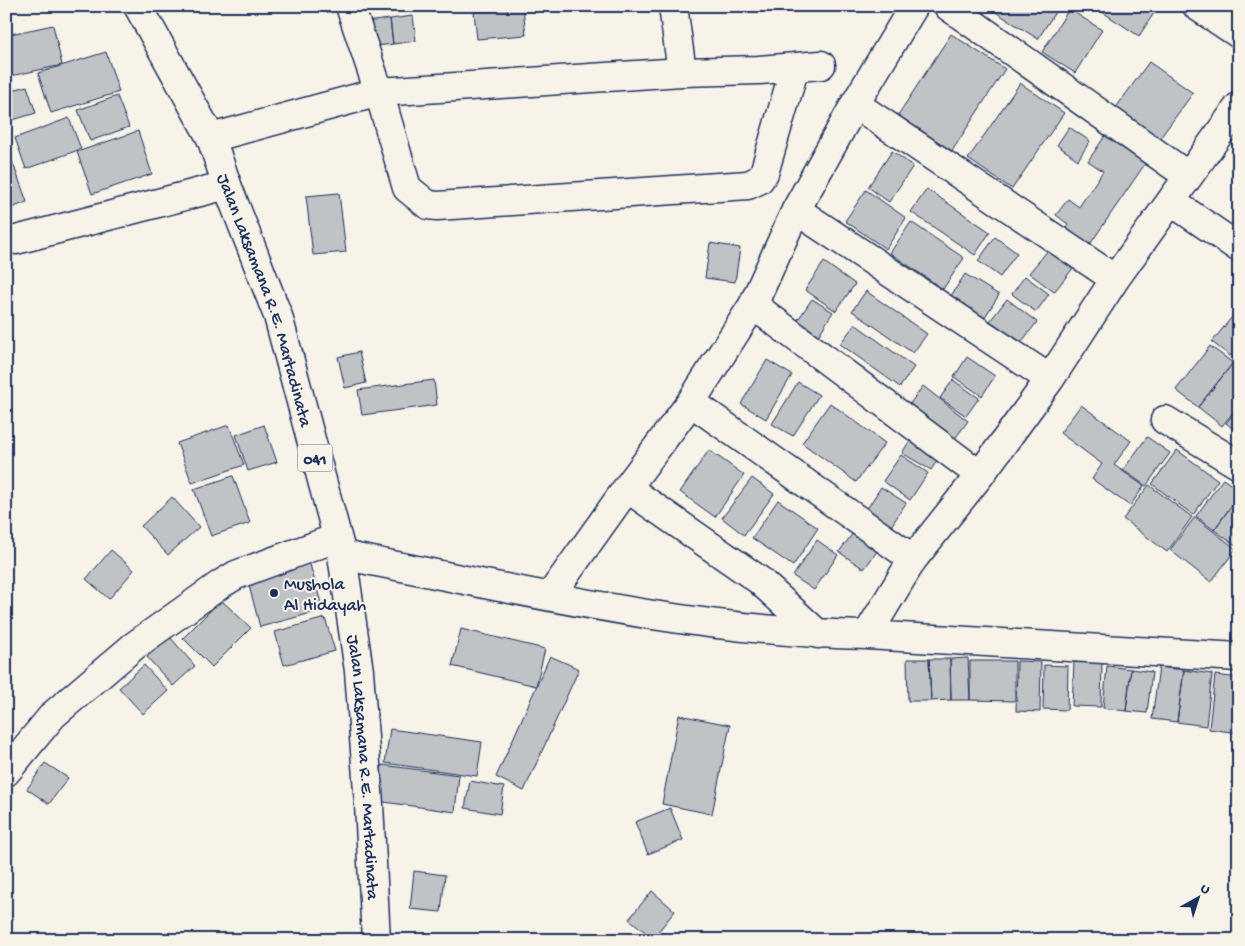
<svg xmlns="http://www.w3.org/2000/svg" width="1245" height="946" font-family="'Gochi Hand',sans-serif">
<rect width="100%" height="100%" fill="#f7f3e8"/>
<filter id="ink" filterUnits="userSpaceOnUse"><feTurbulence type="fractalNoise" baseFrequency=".02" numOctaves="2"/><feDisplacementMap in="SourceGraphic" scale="10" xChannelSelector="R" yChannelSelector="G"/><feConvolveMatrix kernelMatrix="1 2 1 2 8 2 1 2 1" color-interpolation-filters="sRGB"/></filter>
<g filter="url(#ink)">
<path fill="#c0c3c5" stroke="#1b2f5e" d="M389 6H422L390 9Z
M986 6H1059L1038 39Z
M1093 6H1144L1154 13 1139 36Z
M523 8 526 35 477 39 474 12Z
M1069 9 1102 30 1075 73 1042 52Z
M413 16 416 41 393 44 390 19Z
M390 19 393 44 369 47 365 22Z
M53 25 62 65 6 77V35Z
M951 34 1005 69 952 151 898 115Z
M106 52 119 92 51 113 38 73Z
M1149 62 1193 93 1155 145 1112 113Z
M1020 83 1064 113 1012 189 968 159Z
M27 86 36 113 6 122V92Z
M117 96 129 127 90 141 78 110Z
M69 118 81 149 26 169 15 138Z
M1069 127 1090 141 1078 160 1057 145Z
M138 131 152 174 92 194 77 152Z
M1107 133 1147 161 1084 253 1060 236 1068 224 1056 215 1068 199 1079 207 1103 171 1088 161Z
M6 144 27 202 6 210Z
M892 151 913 166 889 202 868 187Z
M927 189 990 232 975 255 911 212Z
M866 190 906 218 886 249 845 221Z
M339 193 346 252 313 255 306 196Z
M911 222 964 258 943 289 890 253Z
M995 237 1017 253 1000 277 978 261Z
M710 243 740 248 735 282 705 278Z
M1050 248 1074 267 1054 292 1029 273Z
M824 262 855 284 836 311 805 290Z
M965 274 999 295 983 320 949 299Z
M1025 276 1049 294 1036 312 1012 294Z
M866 291 927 334 913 353 852 311Z
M812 299 833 312 815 341 793 327Z
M1007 299 1037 322 1020 344 990 321Z
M1239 308V346L1230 356 1212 342Z
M855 324 914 367 900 387 840 344Z
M1210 346 1233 363 1198 407 1176 390Z
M1239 349V363L1232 358Z
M359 352 366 383 345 388 338 357Z
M967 357 995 376 982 396 954 377Z
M767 360 792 375 766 419 741 404Z
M1233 363 1239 368V405L1222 426 1198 407Z
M434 380 437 405 362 415 358 390Z
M953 380 979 398 966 416 940 398Z
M798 382 819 395 793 436 772 424Z
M923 386 968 421 948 448 903 413Z
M830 403 885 443 856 482 802 443Z
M1081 405 1131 441 1114 465 1144 486 1130 506 1092 479 1102 464 1060 433Z
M1239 407V434L1226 423Z
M229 425 244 465 192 483 177 443Z
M264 425 277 462 248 471 236 435Z
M914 434 943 451 931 470 902 453Z
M1147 437 1170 453 1146 486 1123 470Z
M709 450 744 475 715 517 680 492Z
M1177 450 1218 480 1193 515 1152 484Z
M901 455 928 473 910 500 883 481Z
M233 476 250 523 211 536 194 489Z
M752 478 774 494 744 535 722 518Z
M1223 479 1239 490V495L1214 530 1196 516Z
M1149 485 1192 517 1167 552 1123 519Z
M881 487 906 503 888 531 863 515Z
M1239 495V547H1238L1214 530Z
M172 497 199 527 168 555 141 526Z
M778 500 818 528 793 566 752 538Z
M1195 517 1236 549 1211 582 1170 550Z
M853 533 878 550 864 569 839 552Z
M817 540 838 555 814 590 793 576Z
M111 550 134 570 109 599 86 579Z
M309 561 323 610 260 627 247 578Z
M221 600 251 628 212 667 183 638Z
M325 618 335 651 284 665 275 632Z
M461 629 545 649 536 686 452 666Z
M170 637 195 666 173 686 147 657Z
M550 656 579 669 524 791 496 777Z
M968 658 970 700H951L950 659Z
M907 659H929L931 701H908Z
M929 659H950L951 700 931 701Z
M970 661H1015V701L970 700Z
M1017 661 1041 662 1040 712 1016 711Z
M1074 662 1102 663 1101 707 1072 706Z
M144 665 168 691 143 714 119 688Z
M1044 665 1068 666 1067 710 1043 709Z
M1107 666 1131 669 1126 711 1103 708Z
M1159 667 1184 670 1177 722 1152 719Z
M1131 669 1152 672 1147 713 1126 711Z
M1184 670 1212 674 1206 726 1177 722Z
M1215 675 1239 678V733L1209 729Z
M679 715 730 725 712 814 662 804Z
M390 729 482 742 477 776 385 763Z
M45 763 68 778 49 804 27 789Z
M382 765 459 775 455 812 377 801Z
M470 781 504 787 500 814 465 808Z
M670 808 683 840 648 854 635 822Z
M414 871 445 875 441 912 410 909Z
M652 891 675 911 653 938 629 919Z"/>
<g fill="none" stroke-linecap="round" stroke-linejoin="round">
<defs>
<path id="minor" d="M673 6 682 72
M948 6 1188 176
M1197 6 1239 34
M795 67 764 173 759 180 748 185 437 206 428 205 407 188 379 92 682 72 759 70 821 65
M855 104 1115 279
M211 138 379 92 350 6
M1172 202 1239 248
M796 210 1050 379
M16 240 227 185
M753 305 980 475
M691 402 913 559
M1165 420 1239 465
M627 488 759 580 818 634
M342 555C515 589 690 632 867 635L1239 657
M550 596 627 488 691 402 753 305 796 210 855 104 914 6
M867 635 913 559 980 475 1050 379 1115 279 1239 106
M6 772 53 715 134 646 221 584 236 575 336 538"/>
<g id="major">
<path id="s1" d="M138 6 211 138 227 185 278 316 342 555 359 671 369 804 376 940"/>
</g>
</defs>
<use href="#minor" stroke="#1b2f5e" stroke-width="31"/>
<use href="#major" stroke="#1b2f5e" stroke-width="31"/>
<use href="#minor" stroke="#f7f3e8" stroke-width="28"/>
<use href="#major" stroke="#f7f3e8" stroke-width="28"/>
</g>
</g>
<circle fill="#1b2f5e" stroke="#f7f3e8" stroke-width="2" cx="274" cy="593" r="5"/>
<g text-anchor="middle" stroke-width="4" stroke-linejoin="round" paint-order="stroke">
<rect fill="#f7f3e8" stroke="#5d6a87" stroke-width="1" x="297.5" y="444.5" width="35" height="27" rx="4"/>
<g font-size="16" font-weight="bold" fill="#1b2f5e">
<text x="315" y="464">041</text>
</g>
<g font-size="18" fill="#1b2f5e" stroke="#f7f3e8">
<text dy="6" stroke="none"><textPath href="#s1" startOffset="322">Jalan Laksamana R.E. Martadinata</textPath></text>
<text dy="6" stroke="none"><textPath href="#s1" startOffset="802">Jalan Laksamana R.E. Martadinata</textPath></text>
</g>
<g font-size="18" fill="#1b2f5e" stroke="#f7f3e8" text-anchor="start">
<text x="284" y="589">Mushola<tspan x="284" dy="21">Al Hidayah</tspan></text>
</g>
</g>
<rect width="1245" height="946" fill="none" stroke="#f7f3e8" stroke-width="25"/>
<rect x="12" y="12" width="1220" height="921" fill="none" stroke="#1b2f5e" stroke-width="2" filter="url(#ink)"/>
<g transform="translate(1198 898) rotate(39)" stroke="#f7f3e8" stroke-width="4" paint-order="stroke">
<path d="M0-4L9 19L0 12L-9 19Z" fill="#1b2f5e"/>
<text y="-8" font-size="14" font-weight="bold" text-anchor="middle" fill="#1b2f5e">U</text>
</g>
</svg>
